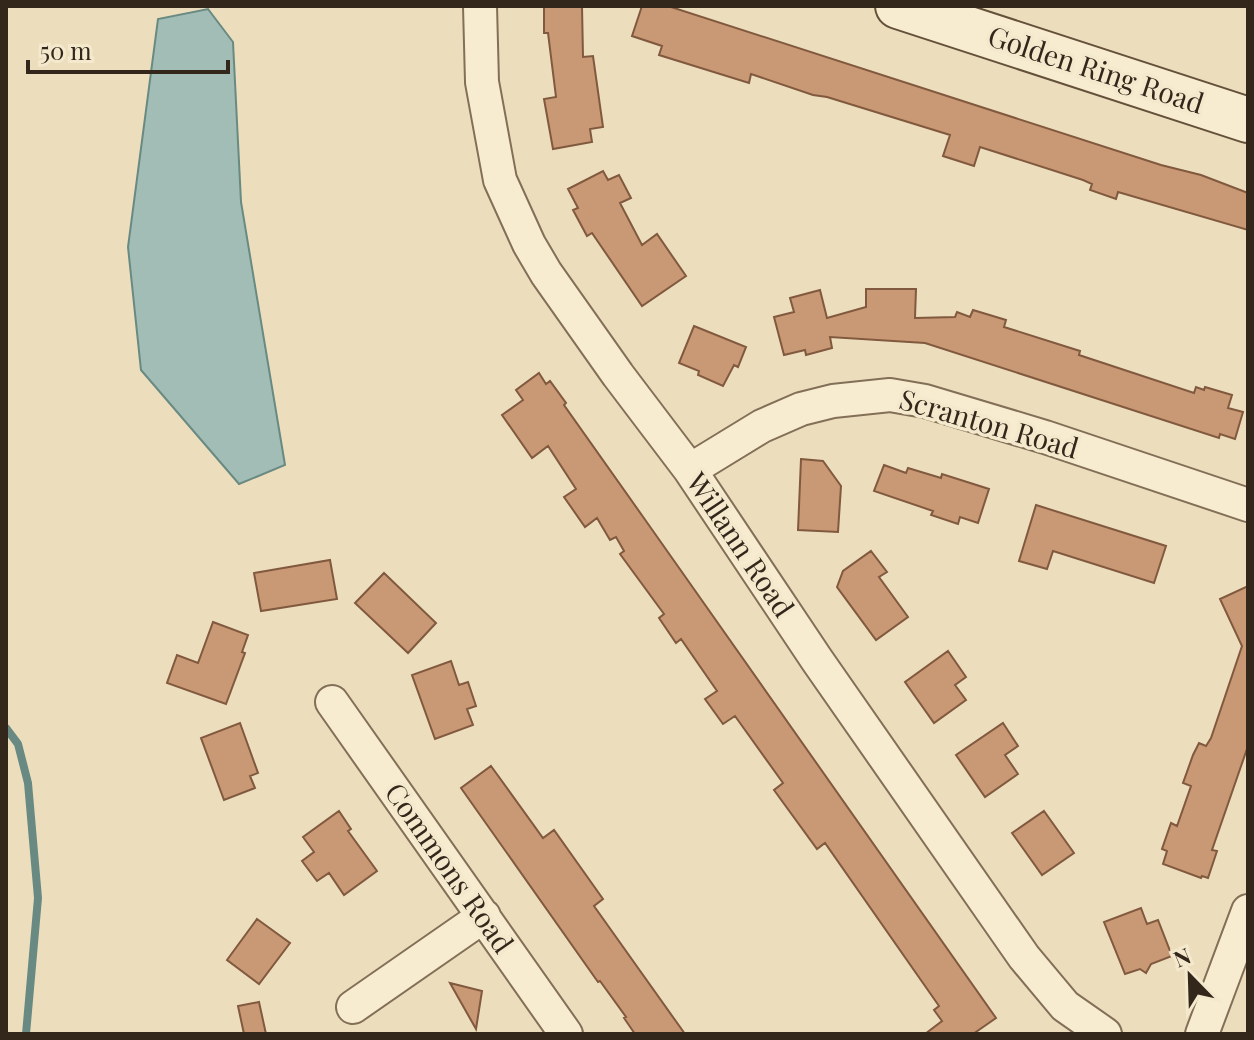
<svg xmlns="http://www.w3.org/2000/svg" width="1254" height="1040" font-family="'Playfair Display',serif">
<rect width="100%" height="100%" fill="#ecdebd"/>
<path fill="#a1bdb5" stroke="#698a82" stroke-width="2" d="M208 9 233 42 241 202 285 465 239 484 141 370 128 247 158 19Z"/>
<g fill="none" stroke-linecap="round" stroke-linejoin="round">
<path stroke="#698a82" stroke-width="8" d="M6 728 18 744 28 783 38 898 26 1034"/>
</g>
<path fill="#c99874" stroke="#81593e" stroke-width="2" d="M544 6H582L583 57 593 56 603 127 590 129 592 142 553 149 544 99 556 97 548 33H544Z
M642 6H668L1161 165 1201 175 1248 193V230L1118 192 1116 199 1090 190 1092 184 1083 180 980 147 974 166 943 156 950 135 827 97 813 95 751 74 749 83 659 55 662 46 632 36Z
M603 171 608 180 619 175 631 198 620 203 642 245 657 234 686 276 642 306 592 233 587 236 573 210 578 208 568 189Z
M866 289H916L915 318 955 317 957 312 970 317 973 310 1006 320 1004 327 1080 351 1079 355 1194 393 1196 387 1204 390 1205 387 1232 395 1228 408 1243 412 1235 439 1220 434 1219 438 925 343 830 337 832 348 806 355 805 350 784 355 774 317 794 312 790 298 820 290 827 318 866 307Z
M694 326 746 347 738 367 734 365 723 386 698 375 699 371 679 363Z
M539 373 546 384 550 381 566 403 564 405 646 521 996 1018 973 1034H925L942 1021 934 1010 939 1006 825 843 817 849 774 790 783 783 735 716 723 724 705 699 717 691 681 639 676 643 659 618 664 614 620 554 624 551 616 537 610 540 597 518 585 527 564 497 576 489 548 446 532 458 502 415 523 400 516 390Z
M801 459 823 461 841 486 838 532 798 530Z
M884 465 906 473 908 468 941 478 942 474 989 489 978 523 960 517 958 524 931 515 933 511 874 491Z
M1036 505 1166 546 1154 583 1053 551 1047 569 1019 561Z
M871 551 887 572 879 577 908 617 876 640 837 587 843 571Z
M330 560 337 599 261 611 254 573Z
M384 573 436 623 408 653 355 603Z
M1248 586V746L1212 850 1217 851 1208 878 1202 876 1201 878 1163 864 1167 851 1162 849 1171 823 1177 826 1191 786 1183 783 1193 755 1199 743 1206 746 1211 738 1242 646 1220 599Z
M213 622 248 635 242 652 245 653 226 704 167 683 177 655 198 663Z
M948 651 966 677 955 685 966 700 934 723 905 682Z
M451 661 459 685 468 682 476 706 467 709 473 725 435 739 412 675Z
M240 723 258 773 250 776 255 788 224 800 201 738Z
M1003 723 1018 746 1005 755 1018 774 985 797 956 755Z
M491 766 543 838 554 830 603 899 594 906 685 1034H635L624 1018 626 1017 600 981 598 982 461 788Z
M339 811 351 829 348 831 377 871 344 895 329 873 317 881 302 861 314 852 303 837Z
M1044 811 1074 853 1042 875 1012 833Z
M1141 908 1147 924 1158 920 1172 956 1151 964 1146 973 1140 969 1125 974 1104 922Z
M257 919 290 943 259 984 227 960Z
M450 983 482 991 476 1029Z
M259 1002 266 1034H244L238 1006Z"/>
<g fill="none" stroke-linecap="round" stroke-linejoin="round">
<defs>
<path id="street" d="M480 6 482 82 500 180 529 244 546 273 618 375 690 470 817 660 1024 957 1065 1006 1105 1034
M690 470 762 426 801 409 833 401 890 395 925 401 1045 437 1248 505
M332 702 566 1034
M353 1007 484 916
M1202 1034 1248 911"/>
<path id="secondary" d="M898 6 1248 120"/>
</defs>
<use href="#street" stroke="#836f57" stroke-width="36"/>
<use href="#secondary" stroke="#65503a" stroke-width="48"/>
<use href="#street" stroke="#f7ecd0" stroke-width="32"/>
<use href="#secondary" stroke="#f7ecd0" stroke-width="44"/>
</g>
<g text-anchor="middle" stroke-width="7" stroke-linejoin="round" paint-order="stroke">
<g font-size="28" fill="#33271b" stroke="#f4e9cc">
<text transform="translate(1096 70) rotate(18)" y="10">Golden Ring Road</text>
<text transform="translate(989 424) rotate(16)" y="10">Scranton Road</text>
<text transform="translate(740 545) rotate(56)" y="10">Willann Road</text>
<text transform="translate(449 868) rotate(55)" y="10">Commons Road</text>
</g>
</g>
<rect width="1254" height="1040" fill="none" stroke="#33271b" stroke-width="16"/>
<g transform="translate(1190 976) rotate(337)" stroke="#f4e9cc" stroke-width="6" paint-order="stroke">
<path d="M0-6L14 30L0 20L-14 30Z" fill="#33271b"/>
<text y="-12" font-size="22" font-weight="bold" text-anchor="middle" fill="#33271b">N</text>
</g>
<path d="M28 60v12h200v-12" fill="none" stroke="#33271b" stroke-width="4"/>
<text x="40" y="60" font-size="24" fill="#33271b" stroke="#f4e9cc" stroke-width="6" paint-order="stroke">50 m</text>
</svg>
